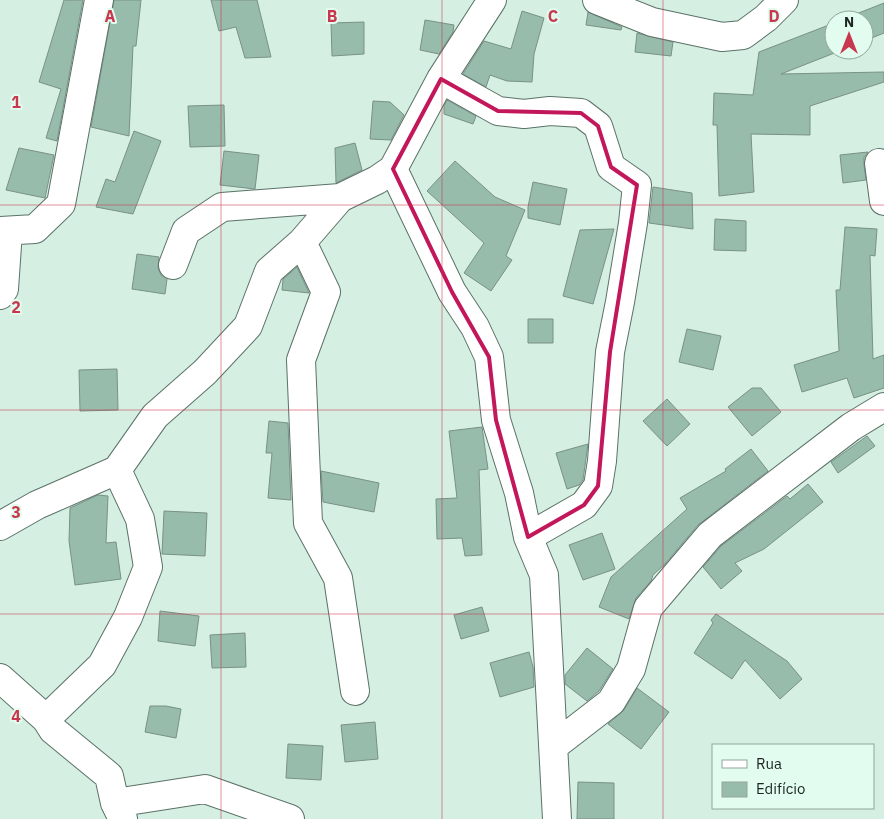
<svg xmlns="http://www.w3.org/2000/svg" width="884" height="819" font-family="'IBM Plex Sans',sans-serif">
<rect width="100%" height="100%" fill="#d5efe2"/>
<path fill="#97bcab" stroke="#7a9186" d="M64 0H83L57 141 46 138 61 89 39 82Z
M114 0H141L136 46H133L129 136 91 127Z
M211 0H257L271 57 245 58 236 27 219 31Z
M884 3V33L864 41V20H841Z
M522 11 544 18 534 54 532 82 507 81 490 75 486 87 463 74 484 41 511 49Z
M588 12 622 27 621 30 586 25Z
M425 20 454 25 453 32 439 54 420 50Z
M364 22V54L332 56 331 23Z
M834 23V50H842L781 74 884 72V82L810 106V135L751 134 754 192 719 196 717 125H713L714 93 753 95 759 52Z
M637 33 673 42 671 56 635 52Z
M447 100 476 116 473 124 444 114V106Z
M373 101 390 102 404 115 391 140 370 139Z
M224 105 225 146 190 147 188 106Z
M134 131 161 141 133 214 96 207 106 179 115 182Z
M355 143 362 170 336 183 335 148Z
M19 148 54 155 45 198 6 190Z
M224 151 259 155 255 189 220 185Z
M868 152 864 157V165L866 180 843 183 840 155Z
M455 161 495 197 525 210 506 256 512 260 491 291 464 273 484 243 427 191Z
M533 182 567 189 560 225 528 218V207Z
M653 187 692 193 693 229 649 223Z
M715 219 746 221V251L714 250Z
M845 227 877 229 875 256 870 255 873 359 884 355V388L854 398 847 378 802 392 794 365 839 351 836 290H840Z
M614 229 593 304 563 296 580 230Z
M137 254 159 257 158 268 161 275 167 279 165 294 132 289Z
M297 267 309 293 282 290 283 279Z
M528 319H553V343H528Z
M687 329 721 336 713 370 679 362Z
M117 369 118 410 80 411 79 370Z
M752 388H761L781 412 752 436 728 407Z
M667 399 690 424 667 446 643 421Z
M269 421 288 423 291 500 268 498 272 453H266Z
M482 427 488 469 479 470 482 555 465 556 462 538 437 539 436 499 457 498 449 431Z
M867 436 875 446 838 473 831 462Z
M588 444 583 480 579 485 567 489 556 453Z
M751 449 768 471 698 525 665 564 653 575 651 581 636 598 629 619 599 607 611 577 687 509 680 498 726 471 725 469Z
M321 471 379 483 374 512 323 502Z
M808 484 823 502 764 549 735 563 742 571 721 589 703 567 721 546 787 496 790 499Z
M98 495 108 496 106 543 116 542 121 579 75 585 69 541 70 508Z
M164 511 207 513 205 556 162 554Z
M602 533 615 569 583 580 569 545Z
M482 607 489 631 461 639 454 615Z
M160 611 199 616 195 646 158 641Z
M716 614 787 661 802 679 780 699 745 660 732 679 694 653 713 623 711 620Z
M245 633 246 667 212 668 210 635Z
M587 648 613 669 599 691 587 701 565 684V675Z
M529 652 533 667 534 687 500 697 490 663Z
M637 688 669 712 641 749 608 724 624 710Z
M150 706H166L181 709 176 738 145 732Z
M375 722 378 759 345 762 341 725Z
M288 744 323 746 321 780 286 778Z
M578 782 614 783V819H577Z"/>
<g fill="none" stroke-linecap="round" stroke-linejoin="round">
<defs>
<path id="minor" d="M597 0 652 22 722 37 743 35 766 18 784 0
M441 79 498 111 524 114 550 111 581 113 598 126 611 167 637 185 633 223 620 302 610 352 602 461 598 486 584 505 528 537
M879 163 884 201
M393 169 452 292 475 327 489 357 496 420 519 493 528 537 544 575 557 819
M0 231 35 229 61 204 99 0
M302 242 326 292 301 360 308 523 338 578 355 691
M173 265 186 231 222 207 340 198 377 180 393 169 441 79 492 0
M0 295 4 289 8 231
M0 526 37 505 117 470
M0 678 46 719 53 730 109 776 115 803 123 819
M46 719 102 665 128 617 148 567 140 519 117 470 155 416 205 372 248 326 269 271 302 242 340 198
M554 746 611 702 631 669 648 608 710 535 851 427 884 407
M115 803 205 789 290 819"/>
</defs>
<use href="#minor" stroke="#5b7267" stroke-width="30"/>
<use href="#minor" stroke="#fff" stroke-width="28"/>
</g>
<path fill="none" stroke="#c2185b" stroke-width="4" stroke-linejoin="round" d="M441 79 498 111 581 113 598 126 611 167 637 185 610 352 598 486 584 505 528 537 496 420 489 357 452 292 393 169Z"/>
<path fill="none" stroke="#c8374d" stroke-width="1" stroke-opacity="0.55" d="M221 0V819M442 0V819M663 0V819M0 205H884M0 410H884M0 614H884"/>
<g font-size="16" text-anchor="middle" font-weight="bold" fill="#c8374d" stroke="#e2fcef" stroke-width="4" stroke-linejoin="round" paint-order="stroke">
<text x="110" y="22">A</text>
<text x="332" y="22">B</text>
<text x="553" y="22">C</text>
<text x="774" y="22">D</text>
<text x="16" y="108">1</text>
<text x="16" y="313">2</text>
<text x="16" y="518">3</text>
<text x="16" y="722">4</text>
</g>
<rect x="712" y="744" width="162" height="65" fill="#e2fcef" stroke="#93a69d"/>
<rect x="722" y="760" width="25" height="8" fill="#ffffff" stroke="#93a69d"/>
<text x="756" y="769" font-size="15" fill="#1c2521">Rua</text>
<rect x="722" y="782" width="25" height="15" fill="#97bcab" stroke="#93a69d"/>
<text x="756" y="794" font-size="15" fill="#1c2521">Edifício</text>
<g transform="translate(849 35)"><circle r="24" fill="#e2fcef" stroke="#93a69d"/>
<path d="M0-4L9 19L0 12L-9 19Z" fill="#c8374d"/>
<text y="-8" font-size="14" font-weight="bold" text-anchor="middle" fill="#1c2521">N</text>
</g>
</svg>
